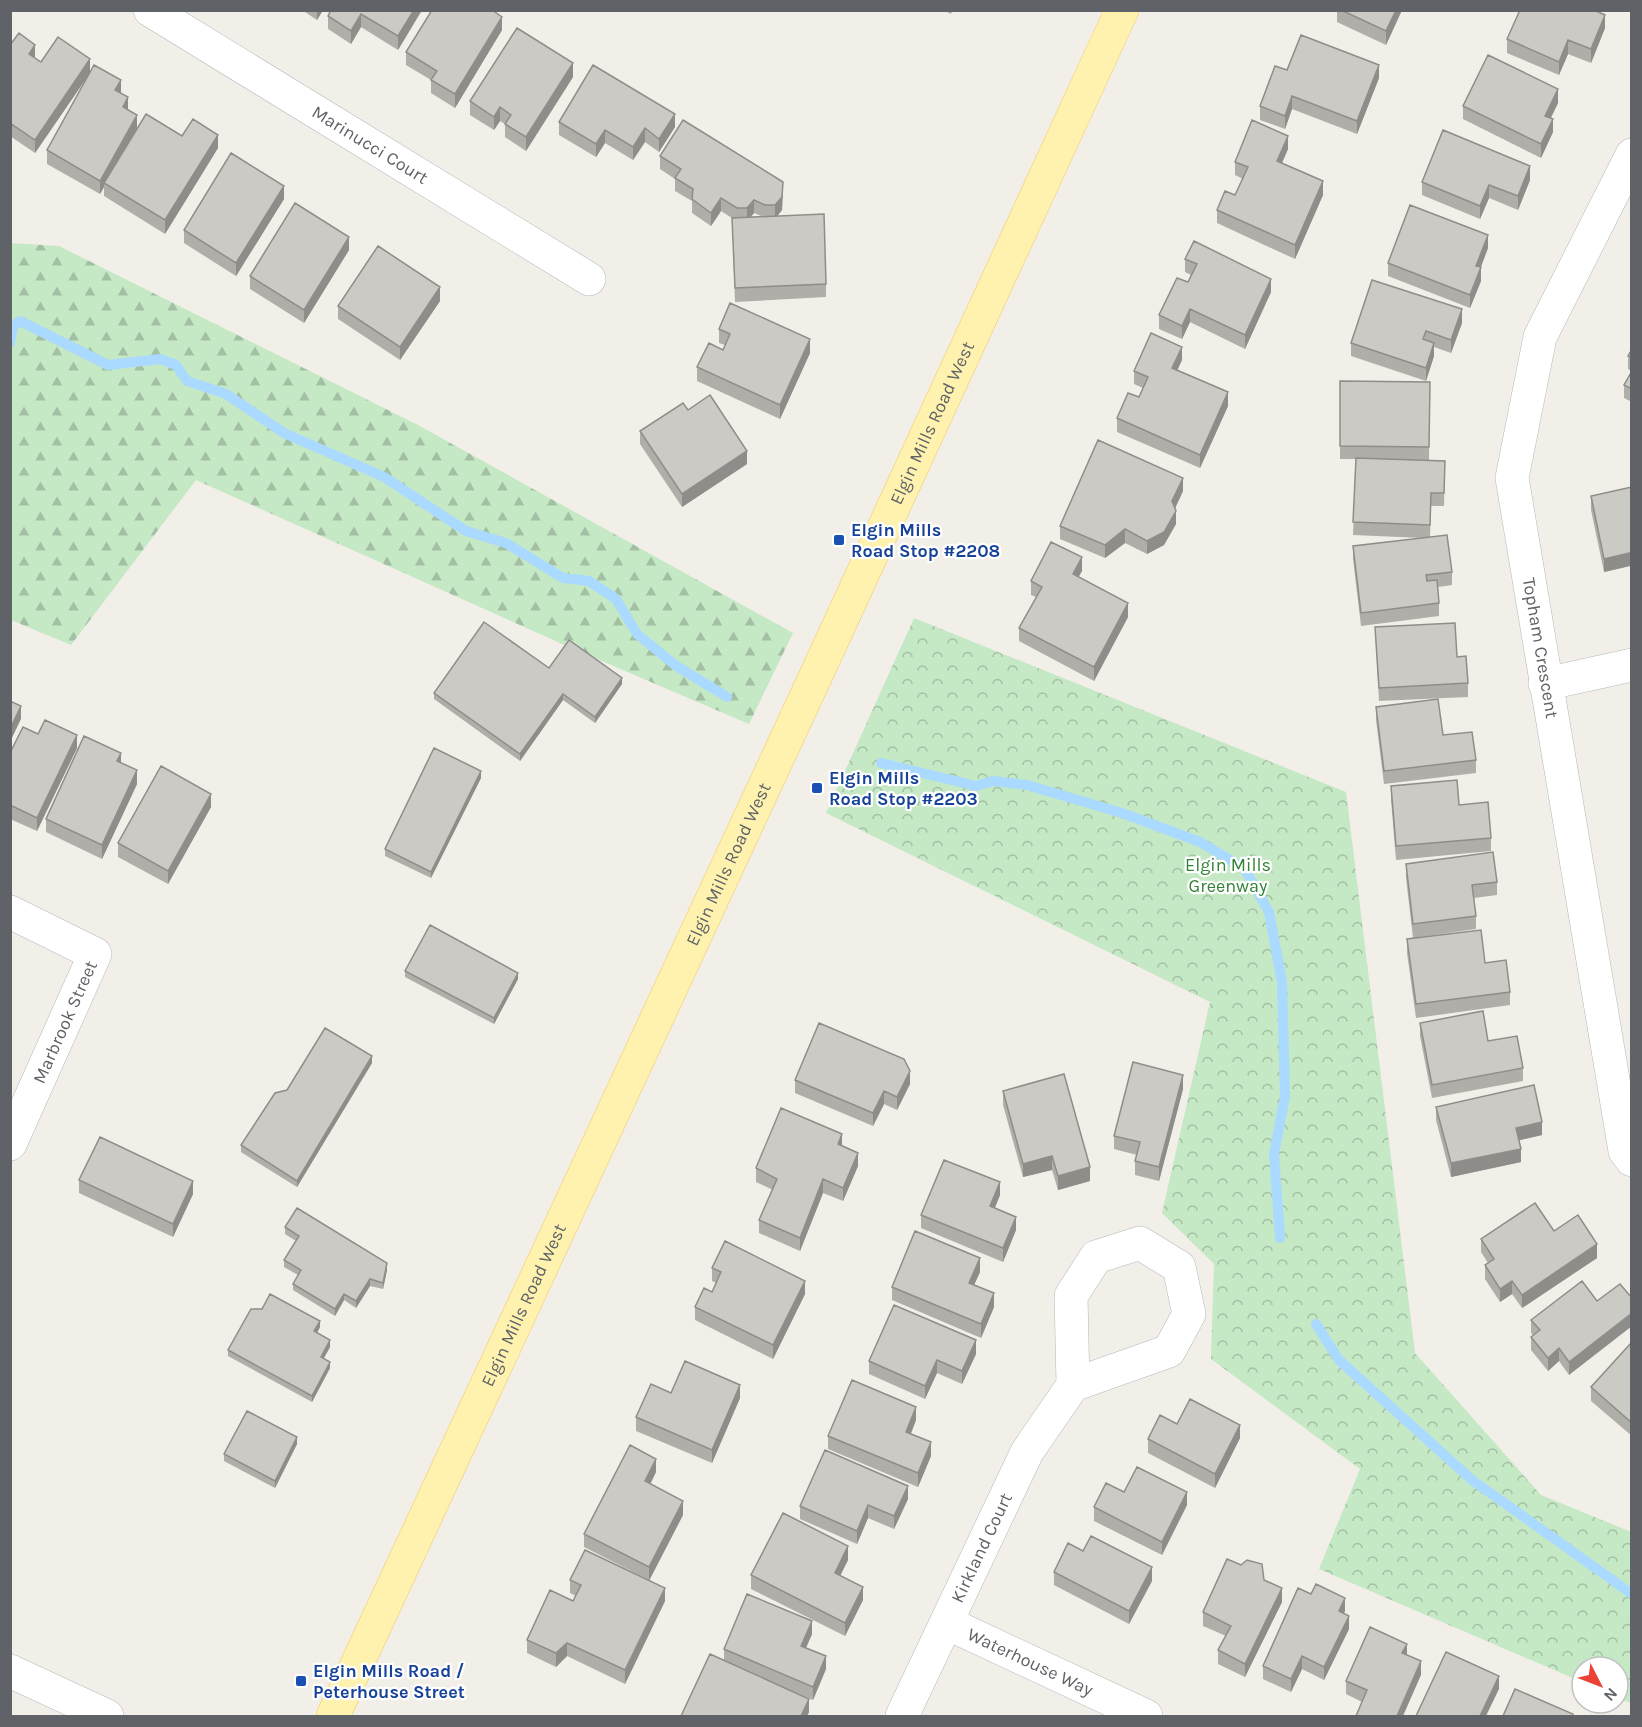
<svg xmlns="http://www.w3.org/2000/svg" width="1642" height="1727" font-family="Karla,sans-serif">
<defs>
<pattern id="forest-firs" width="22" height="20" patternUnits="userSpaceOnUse" patternTransform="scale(1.5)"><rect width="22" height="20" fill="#c5e8c5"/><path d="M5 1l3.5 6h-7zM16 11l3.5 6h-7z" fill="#a3c0a4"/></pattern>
<pattern id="park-crowns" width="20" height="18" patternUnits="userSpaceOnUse" patternTransform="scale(1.5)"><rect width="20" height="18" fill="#c5e8c5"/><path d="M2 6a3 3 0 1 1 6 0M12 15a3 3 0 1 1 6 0" fill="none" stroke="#a3c0a4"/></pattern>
</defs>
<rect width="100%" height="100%" fill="#f1efe8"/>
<path fill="url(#forest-firs)" d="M10 243 59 246 416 424 793 633 749 724 569 647 196 480 71 645 11 620Z"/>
<path fill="url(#park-crowns)" d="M914 618 1346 792 1415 1353 1541 1495 1631 1532V1703L1618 1698V1667H1582V1682L1319 1569 1360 1469 1211 1359 1214 1264 1162 1213 1210 1002 826 813Z"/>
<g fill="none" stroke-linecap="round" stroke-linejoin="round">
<path stroke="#aadaff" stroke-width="10" d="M10 343 13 326 20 321 108 365 160 359 176 365 187 381 226 394 284 433 384 477 466 531 506 543 563 578 589 581 616 599 637 634 675 665 727 697
M881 763 976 786 993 781 1027 785 1122 813 1200 842 1244 868 1269 912 1282 982 1285 1096 1274 1154 1280 1238
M1316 1324 1339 1360 1472 1480 1632 1594"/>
<defs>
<g id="minor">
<path id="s1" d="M150 10 589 279"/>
<path id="s2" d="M1632 155 1540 337 1512 478 1625 1151 1632 1160"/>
<path d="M1545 684 1632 665"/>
<path d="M10 912 95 954 10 1144"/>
<path id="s3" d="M947 1623 1146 1716"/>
<path d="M10 1671 107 1716"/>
<path id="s4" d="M902 1716 1027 1452 1073 1385 1169 1351 1189 1314 1179 1267 1140 1243 1096 1257 1071 1296 1073 1385"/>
</g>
<g id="major">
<path id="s5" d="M333 1716 818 671 1122 10"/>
</g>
</defs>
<use href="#minor" stroke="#b5b8bc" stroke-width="34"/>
<use href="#major" stroke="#f2c960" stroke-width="34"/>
<use href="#minor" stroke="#fff" stroke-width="33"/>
<use href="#major" stroke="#fff2af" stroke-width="33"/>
</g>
<path fill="#afaea9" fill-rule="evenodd" d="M302 10H323L317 20Z
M331 10H422L398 50 361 27 351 44 328 29V16Z
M943 10H953L951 14Z
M1337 10H1402L1386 45 1337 22Z
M1605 28 1591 63 1568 54 1559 75 1507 53V39Z
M502 30 455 108 431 93V80L406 65V52Z
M10 45 41 62 90 72 121 93 137 129 128 144 182 136 218 148 165 234 104 196V187L100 194 47 164V150L87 77 35 153 10 136Z
M1287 70 1379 78 1357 134 1292 109 1285 129 1260 120V106Z
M573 77 526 151 505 137V124L500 121 494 130 470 115V101Z
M1558 103 1551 118 1553 132 1541 158 1463 119V106Z
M559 122 675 127 659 152 645 142 633 160 605 143 596 157 559 135Z
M1288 149 1282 163 1323 195 1295 259 1217 223V210L1235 195 1243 179 1235 175V162Z
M660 156 783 195 782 210 777 216 826 284V297L735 302 732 218 721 211 711 226 692 213V201L675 191V179L660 169ZM754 213 761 216 751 217Z
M1530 180 1518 210 1489 198 1480 219 1422 195V182Z
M284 199 236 276 184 243V230Z
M1488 248 1481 267V281L1470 308 1388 276V263Z
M349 250 304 323 250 289V276Z
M1185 259 1271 292 1245 349 1190 322 1182 339 1159 329V315L1188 282 1191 275 1185 272Z
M440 301 400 360 338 319V306Z
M1462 323 1451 353 1434 347V356L1426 381 1351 356V343Z
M719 329 810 353 780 419 697 381V367L723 350 725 345 719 343Z
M1632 349V402L1624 398V385L1631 371 1628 369V356Z
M1182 360 1177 370 1228 406 1200 468 1117 432V418L1139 397 1143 388 1134 384V371Z
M1340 381 1430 382 1429 460 1445 461 1444 506H1431L1430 537 1452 572V585L1438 587 1439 603V616L1361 626 1353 559V546L1422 538 1353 535 1356 459H1340Z
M688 410 747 464 682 507 640 444V431Z
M1632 487V575L1630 566 1604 572 1591 510V496Z
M1183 491 1175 508 1176 524 1164 545 1147 554 1125 543 1105 558 1060 539V526Z
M1082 571 1078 577 1128 617 1094 681 1019 641V628L1036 597 1031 595V581Z
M1375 627 1457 657 1468 683V697L1379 701Z
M549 668 622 684 595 723 563 700 520 761 434 699V693Z
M1376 707 1443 735 1476 760V773L1384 784 1376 720Z
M77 748 37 831 10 819V753Z
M121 763 137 784 102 859 46 832V819Z
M481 778 431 878 385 856V849Z
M1391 786 1459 805 1491 838V851L1396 860 1391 799Z
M211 807 168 884 118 857V843Z
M1406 864 1497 882V895L1474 898 1476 916V929L1413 938 1406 878Z
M1407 939 1485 963 1510 992V1005L1416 1018 1407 953Z
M405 971 518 979 494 1024 405 977Z
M1420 1023 1488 1041 1523 1068V1081L1432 1098 1420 1036Z
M372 1063 297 1187 241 1152V1145L287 1090Z
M795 1080 910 1084 897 1110 884 1104 873 1126 795 1093Z
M1183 1089 1159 1181 1135 1175V1161L1137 1155 1114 1149V1136Z
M1003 1091 1090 1181 1058 1190 1052 1170 1023 1177 1003 1105Z
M1436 1107 1542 1135 1519 1140 1521 1162 1451 1177 1436 1120Z
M842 1146 858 1166 843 1201 823 1193 800 1251 759 1233V1220L773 1190 756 1182V1168Z
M79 1180 193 1194 173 1237 79 1193Z
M1000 1195 995 1208 1016 1230 1003 1262 921 1228V1215Z
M285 1227 387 1270 383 1289 370 1286 356 1308 344 1300 335 1316 293 1290V1284L298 1275 284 1267V1260L296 1241 285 1234Z
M1554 1231 1597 1258 1522 1308 1512 1294 1500 1302 1485 1279V1265L1488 1263 1481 1252V1239Z
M712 1268 805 1294 773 1359 695 1320V1307L712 1292 716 1283 712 1281Z
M980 1272 974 1285 994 1307 981 1338 892 1300V1287Z
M1582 1281 1569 1375 1559 1361 1548 1371 1531 1350V1337L1533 1335 1531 1333V1320Z
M320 1327 317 1333 330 1347 324 1358 330 1368 312 1402 228 1356V1350Z
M1632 1342V1436L1591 1401V1387Z
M976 1354 962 1384 937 1373 925 1399 869 1374V1361Z
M671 1393 740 1398 712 1463 636 1431V1417Z
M916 1420 911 1434 931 1456 918 1487 828 1449V1436Z
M1177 1424 1240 1438 1215 1488 1148 1453V1439Z
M297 1444 275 1488 224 1461V1454Z
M656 1472 650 1484 683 1515 649 1580 665 1601 625 1684 567 1656 556 1667 527 1653V1640L573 1601 576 1596 570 1593V1580H649L584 1547V1534Z
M1124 1492 1187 1505 1162 1555 1094 1521V1507Z
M908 1499 894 1529 868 1518 857 1544 800 1519V1506Z
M1083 1551 1152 1581 1129 1624 1054 1585V1572Z
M848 1560 840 1576 863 1600 845 1636 751 1589V1575Z
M1264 1580 1282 1602 1245 1677 1218 1664V1650L1226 1636 1203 1626V1612Z
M1345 1611 1344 1613 1349 1629 1324 1680 1302 1669 1291 1692 1263 1679V1666Z
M812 1634 806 1648 826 1669 813 1700 782 1687 809 1712 807 1716H681L724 1660V1649Z
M1407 1655 1421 1675 1362 1702 1346 1694V1681Z"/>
<path fill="#8f8d8a" d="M317 10H323L317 20Z
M414 10H422L398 50V36Z
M1396 10H1402L1386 45V31Z
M361 14V27L351 44V31Z
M1605 15V28L1591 63V49Z
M502 17V30L455 108V94Z
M1568 40V54L1559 75V62Z
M35 45V58L29 54Z
M90 59V73L35 153V140Z
M573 63V77L526 151V137Z
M1379 65V78L1357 134V121Z
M121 80V93L115 90Z
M1558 89V103L1545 129V116Z
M1292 96V109L1285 129V116Z
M128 97V110L123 107Z
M500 107V121L494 130V117Z
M675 114V127L659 152V139Z
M137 115V129L106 184 104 183V187L100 194V181Z
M1553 119V132L1541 158V144Z
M645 128V142L633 160V147Z
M605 130V143L596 157V144Z
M218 135V148L165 234V220Z
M1288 136V149L1277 174V161Z
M1530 166V180L1518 210V196Z
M1323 181V195L1295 259V245Z
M783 182 782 210 775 219V205Z
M1489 185V198L1480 219V206Z
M284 186V199L236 276V263Z
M721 198V211L711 226V213Z
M754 200V213L747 221V208Z
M1488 235V248L1476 279V266Z
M349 237V250L304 323V310Z
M1481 267V281L1470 308V295Z
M1271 279V292L1245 349V335Z
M440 287V301L400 360V347Z
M1190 309V322L1182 339V326Z
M1462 309V323L1451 353V340Z
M810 339V353L780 419V405Z
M1434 343V356L1426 381V368Z
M1182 347V360L1172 382V368Z
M1228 392V406L1200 468V455Z
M747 451V464L682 507V494Z
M1183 478V491L1172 515V501Z
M1176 511V524L1164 545 1147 554V541Z
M1125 529V543L1105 558V545Z
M1630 553V566L1604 572V559Z
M1082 557V571L1073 587V574Z
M1128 603V617L1094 681V667Z
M622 678V684L595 723V717Z
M563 694V700L520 761V754Z
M21 706V719L10 742V729Z
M77 735V748L37 831V818Z
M121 753V767L117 761Z
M137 770V784L102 859V845Z
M481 771V778L431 878V872Z
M211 794V807L168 884V871Z
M518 973V979L494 1024V1018Z
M372 1056V1063L297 1187V1181Z
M910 1071V1084L897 1110V1097Z
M1183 1075V1089L1159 1181V1167Z
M884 1091V1104L873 1126V1113Z
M1542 1122V1135L1516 1141V1128Z
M842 1134V1147L838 1144Z
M1521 1149V1162L1451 1177V1163Z
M858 1153V1166L843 1201V1188Z
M1052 1156V1170L1023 1177V1164Z
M1090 1167V1181L1058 1190V1176Z
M823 1179V1193L800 1251V1238Z
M193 1181V1194L173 1237V1224Z
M1000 1182V1195L990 1219V1206Z
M1016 1217V1230L1003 1262V1248Z
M1597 1244V1258L1522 1308V1295Z
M980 1258V1272L969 1296V1283Z
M387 1263V1270L383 1289V1283Z
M370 1279V1286L356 1308V1301Z
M805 1281V1294L773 1359V1345Z
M1512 1281V1294L1500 1302V1289Z
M994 1293V1307L981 1338V1324Z
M344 1294V1300L335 1316V1309Z
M1632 1313V1326L1569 1375V1362Z
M320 1321V1327L314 1338V1331Z
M330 1340V1347L321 1363V1357Z
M976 1340V1354L962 1384V1371Z
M1559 1348V1361L1548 1371V1358Z
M937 1360V1373L925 1399V1386Z
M330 1362V1368L312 1402V1396Z
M740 1385V1398L712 1463V1450Z
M916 1407V1420L906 1445V1432Z
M1240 1425V1438L1215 1488V1474Z
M297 1437V1444L275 1488V1481Z
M931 1442V1456L918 1487V1473Z
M656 1459V1472L645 1495V1481Z
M908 1486V1499L894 1529V1516Z
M1187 1492V1505L1162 1555V1542Z
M683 1501V1515L649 1581V1567Z
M868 1505V1518L857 1544V1531Z
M848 1546V1560L835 1586V1573Z
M1152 1567V1581L1129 1624V1611Z
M863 1587V1600L845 1636V1623Z
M665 1588V1601L625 1684V1670Z
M1282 1588V1602L1245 1677V1664Z
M1345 1598V1611L1339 1624V1611Z
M1349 1616V1629L1324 1680V1667Z
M812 1621V1634L801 1659V1646Z
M567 1643V1656L556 1667V1653Z
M1407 1644V1657L1402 1653Z
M826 1656V1669L813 1700V1687Z
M1302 1656V1669L1291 1692V1679Z
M1421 1661V1675L1403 1716H1397Z
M1499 1676V1689L1486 1716H1480Z
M809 1699V1712L807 1716H801Z"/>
<path fill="#cccac5" stroke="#8f8d8a" stroke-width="1.5" d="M331 10H414L398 36 361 14 351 31 328 16Z
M432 10H492L502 17 455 94 431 80 437 71 406 52Z
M1341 10H1396L1386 31Z
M1520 10H1594L1605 15 1591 49 1568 40 1559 62 1507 39Z
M517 28 573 63 526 137 505 124 511 115 500 107 494 117 470 101Z
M19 33 35 45 29 54 41 62 58 37 90 59 35 140 10 123V45Z
M1301 35 1379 65 1357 121 1292 96 1285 116 1260 106 1275 66 1287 70Z
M1488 55 1558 89 1545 116 1553 119 1541 144 1463 106Z
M94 65 121 80 115 90 128 97 123 107 137 115 100 181 47 150Z
M593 65 675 114 659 139 645 128 633 147 605 130 596 144 559 122Z
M146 114 182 136 193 119 218 135 165 220 104 183Z
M683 120 783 182 782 197 775 205H765L754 200 747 208H737L721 198 711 213 692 199 693 189 675 178 681 169 660 156Z
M1252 120 1288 136 1277 161 1323 181 1295 245 1217 210 1225 191 1235 195 1248 167 1235 162Z
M1443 130 1530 166 1518 196 1489 185 1480 206 1422 182Z
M231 153 284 186 236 263 184 230Z
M295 203 349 237 304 310 250 276Z
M1410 205 1488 235 1476 266 1481 267 1470 295 1388 263Z
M824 214 826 284 735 288 732 218Z
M1194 241 1271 279 1245 335 1190 309 1182 326 1159 315 1177 278 1188 282 1197 264 1185 259Z
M378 246 440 287 400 347 338 306Z
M1372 280 1462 309 1451 340 1426 331 1423 339 1434 343 1426 368 1351 343Z
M730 303 810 339 780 405 697 367 709 343 723 350 730 334 719 329Z
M1151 333 1182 347 1172 368 1228 392 1200 455 1117 418 1128 393 1139 397 1148 377 1134 371Z
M1632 349V357L1628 356Z
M1632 371V389L1624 385Z
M1340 381 1430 382 1429 447 1340 446Z
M710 395 747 451 682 494 640 431 683 403 688 410Z
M1098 440 1183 478 1172 501 1176 511 1164 532 1147 541 1125 529 1105 545 1060 526Z
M1356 458 1445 461 1444 493H1431L1430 525 1353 522Z
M1632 487V562L1630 553 1604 559 1591 496Z
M1447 535 1452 572 1426 575 1427 581 1437 580 1439 603 1361 613 1353 546Z
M1051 542 1082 557 1073 574 1128 603 1094 667 1019 628 1042 587 1031 581Z
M484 622 549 668 569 640 622 678 595 717 563 694 520 754 434 693Z
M1455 623 1457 657 1466 656 1468 683 1379 688 1375 627Z
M1438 699 1443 735 1472 732 1476 760 1384 771 1376 707Z
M10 701 21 706 10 729Z
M45 720 77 735 37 818 10 805V753L23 727 38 734Z
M84 736 121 753 117 761 137 770 102 845 46 819Z
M434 748 481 771 431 872 385 849Z
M161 766 211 794 168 871 118 843Z
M1457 780 1459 805 1488 802 1491 838 1396 846 1391 786Z
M1493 852 1497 882 1472 885 1476 916 1413 924 1406 864Z
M430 925 518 973 494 1018 405 971Z
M1481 930 1485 963 1506 960 1510 992 1416 1004 1407 939Z
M1483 1011 1488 1041 1517 1036 1523 1068 1432 1085 1420 1023Z
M819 1023 904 1059 910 1071 897 1097 884 1091 873 1113 795 1080Z
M325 1028 372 1056 297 1181 241 1145 275 1093 287 1090Z
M1133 1062 1183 1075 1159 1167 1135 1161 1140 1142 1114 1136Z
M1064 1074 1090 1167 1058 1176 1052 1156 1023 1164 1003 1091Z
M1534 1085 1542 1122 1516 1128 1521 1149 1451 1163 1436 1107Z
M781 1108 842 1134 838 1144 858 1153 843 1188 823 1179 800 1238 759 1220 777 1179 756 1168Z
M100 1137 193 1181 173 1224 79 1180Z
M944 1160 1000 1182 990 1206 1016 1217 1003 1248 921 1215Z
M1535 1203 1554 1231 1578 1215 1597 1244 1522 1295 1512 1281 1500 1289 1485 1265 1494 1259 1481 1239Z
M297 1208 387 1263 383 1283 370 1279 356 1301 344 1294 335 1309 293 1284 301 1270 284 1260 299 1236 285 1227Z
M915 1231 980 1258 969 1283 994 1293 981 1324 892 1287Z
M725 1241 805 1281 773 1345 695 1307 704 1288 712 1292 721 1272 712 1268Z
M1582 1281 1597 1301 1620 1284 1632 1298V1313L1569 1362 1559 1348 1548 1358 1531 1337 1540 1330 1531 1320Z
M270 1294 320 1321 314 1331 330 1340 321 1357 330 1362 312 1396 228 1350 251 1309H262Z
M894 1305 976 1340 962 1371 937 1360 925 1386 869 1361Z
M1632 1342V1423L1591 1387Z
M685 1361 740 1385 712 1450 636 1417 651 1384 671 1393Z
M852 1380 916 1407 906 1432 931 1442 918 1473 828 1436Z
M1190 1399 1240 1425 1215 1474 1148 1439 1160 1415 1177 1424Z
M247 1411 297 1437 275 1481 224 1454Z
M630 1445 656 1459 645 1481 683 1501 649 1567 584 1534Z
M825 1450 908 1486 894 1516 868 1505 857 1531 800 1506Z
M1137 1467 1187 1492 1162 1542 1094 1507 1106 1483 1124 1492Z
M783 1513 848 1546 835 1573 863 1587 845 1623 751 1575Z
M1091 1536 1152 1567 1129 1611 1054 1572 1068 1543 1083 1551Z
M585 1550 665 1588 625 1670 567 1643 556 1653 527 1640 550 1590 573 1601 581 1585 570 1580Z
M1227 1559 1241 1565 1247 1560 1262 1564 1264 1580 1282 1588 1245 1664 1218 1650 1231 1626 1203 1612Z
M1316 1584 1345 1598 1339 1611 1349 1616 1324 1667 1302 1656 1291 1679 1263 1666 1298 1588 1311 1594Z
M747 1594 812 1621 801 1646 826 1656 813 1687 724 1649Z
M1370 1627 1407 1644 1402 1653 1421 1661 1397 1716H1356L1367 1690 1346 1681Z
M1446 1652 1499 1676 1480 1716H1416Z
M710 1654 809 1699 801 1716H681Z
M1515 1689 1573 1714 1572 1716H1503Z"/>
<g fill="#1a4fb4" stroke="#fff" stroke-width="2">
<rect x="833" y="534" width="12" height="12" rx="3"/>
<rect x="811" y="782" width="12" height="12" rx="3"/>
<rect x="295" y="1675" width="12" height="12" rx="3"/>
</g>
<g text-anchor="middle" stroke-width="4.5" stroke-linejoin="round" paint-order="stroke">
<g font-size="18" fill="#5f6368" stroke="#fff">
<text dy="6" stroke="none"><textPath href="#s1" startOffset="258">Marinucci Court</textPath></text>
<text dy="6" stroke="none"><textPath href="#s5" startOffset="1425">Elgin Mills Road West</textPath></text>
<text dy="6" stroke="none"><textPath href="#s2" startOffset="520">Topham Crescent</textPath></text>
<text dy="6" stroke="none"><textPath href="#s5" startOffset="939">Elgin Mills Road West</textPath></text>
<text transform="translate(65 1022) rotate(-66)" y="6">Marbrook Street</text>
<text dy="6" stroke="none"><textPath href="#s5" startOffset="453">Elgin Mills Road West</textPath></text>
<text dy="6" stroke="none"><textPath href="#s4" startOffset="186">Kirkland Court</textPath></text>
<text dy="6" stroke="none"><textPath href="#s3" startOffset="92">Waterhouse Way</textPath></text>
</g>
<g font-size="18" font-weight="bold" fill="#164399" stroke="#fff" text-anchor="start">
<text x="851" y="536">Elgin Mills<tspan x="851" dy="21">Road Stop #2208</tspan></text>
<text x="829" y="784">Elgin Mills<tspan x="829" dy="21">Road Stop #2203</tspan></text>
<text x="313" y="1677">Elgin Mills Road /<tspan x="313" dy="21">Peterhouse Street</tspan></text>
</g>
<g font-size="18" fill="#348238" stroke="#fff">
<text x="1228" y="871">Elgin Mills<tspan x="1228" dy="21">Greenway</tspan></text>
</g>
</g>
<rect width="1642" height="1727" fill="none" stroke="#5f6368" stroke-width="24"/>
<g transform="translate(1600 1685) rotate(132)"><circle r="28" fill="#ffffff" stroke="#bfc1c3" stroke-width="1.5"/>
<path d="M0-4.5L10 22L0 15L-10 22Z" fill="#ea4335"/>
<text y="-9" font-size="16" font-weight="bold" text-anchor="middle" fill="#5f6368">N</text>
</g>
</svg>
